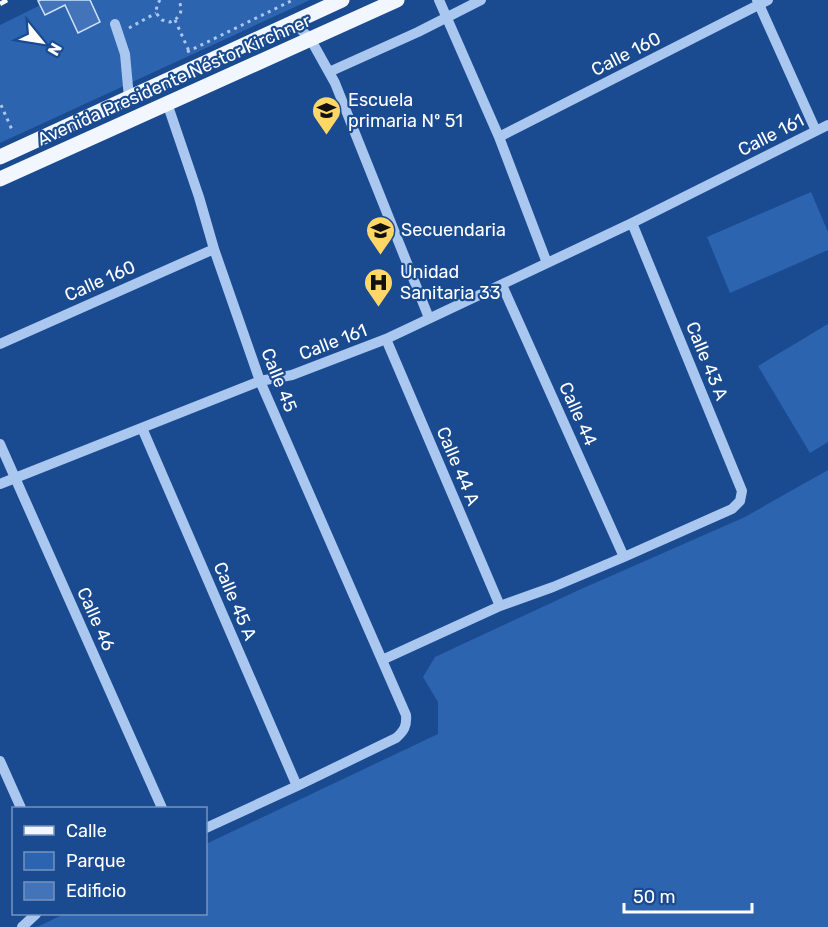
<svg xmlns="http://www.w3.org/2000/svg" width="828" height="927" font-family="Rubik,sans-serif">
<rect width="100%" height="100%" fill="#1a4b91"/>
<path fill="#2d64af" d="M51 0H310L0 143V25Z
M811 192 828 232V250L730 293 707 237Z
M828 324V442L810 453 758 366Z
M828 470V927H37L64 914H206V844L438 734V702L423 677 435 657 579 590 745 517Z"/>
<path fill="#4374b9" stroke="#d0e2fa" stroke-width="1.5" d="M41 0H90L100 22 78 33 65 5 45 15 38 1Z"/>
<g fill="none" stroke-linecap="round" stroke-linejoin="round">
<path stroke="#aac7ef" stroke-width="3" stroke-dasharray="3 4.5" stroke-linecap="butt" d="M160 0 157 5 156 13 162 20 170 22C181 18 184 9 178 0
M175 20 189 51
M129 28 156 13
M187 52 293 0
M1 105 13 132"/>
<path stroke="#aac7ef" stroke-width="10" d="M439 0 499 137 547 263
M757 0 816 131
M294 22 311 40 335 83 429 318
M115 24 125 54 129 98
M329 72 418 32 481 0
M167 103 199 197 214 249 260 381 406 715C407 726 404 731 396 738L297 786 206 828
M499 137 768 0
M502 285 624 557
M386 339 500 606
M0 344 214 249
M142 428 297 786
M0 444 162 808
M0 484 260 381 292 375 386 339 632 223 828 125
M382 660 500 606 553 587 624 557 732 509 740 501 742 491 632 223
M0 761 21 808
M22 927 36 914"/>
<path stroke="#f1f6ff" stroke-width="15" d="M0 157 342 0
M0 179 397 0"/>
<path stroke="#fff" stroke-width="4.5" stroke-dasharray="10 4.5" stroke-linecap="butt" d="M0 4 7 0"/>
</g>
<defs>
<symbol id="school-pin" viewBox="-11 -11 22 30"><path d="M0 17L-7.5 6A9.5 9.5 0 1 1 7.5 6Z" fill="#ffd767" stroke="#1a4b91"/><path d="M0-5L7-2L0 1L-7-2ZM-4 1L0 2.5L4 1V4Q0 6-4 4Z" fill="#111"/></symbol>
<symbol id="hospital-pin" viewBox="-11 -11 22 30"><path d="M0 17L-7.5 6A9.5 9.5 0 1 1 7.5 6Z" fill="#ffd767" stroke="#1a4b91"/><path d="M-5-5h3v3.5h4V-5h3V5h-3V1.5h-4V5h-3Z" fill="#111"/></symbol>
</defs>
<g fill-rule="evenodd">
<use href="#school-pin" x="310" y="94" width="33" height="45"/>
<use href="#school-pin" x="364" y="214" width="33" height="45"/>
<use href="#hospital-pin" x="362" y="266" width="33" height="45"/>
</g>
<g text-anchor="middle" stroke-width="4.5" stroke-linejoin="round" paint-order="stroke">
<g font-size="18" fill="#fff" stroke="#1a4b91">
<text transform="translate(626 54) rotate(-27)" y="6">Calle 160</text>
<text transform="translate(174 80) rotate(-24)" y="6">Avenida Presidente Néstor Kirchner</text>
<text transform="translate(771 135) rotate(-27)" y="6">Calle 161</text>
<text transform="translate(100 281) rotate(-24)" y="6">Calle 160</text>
<text transform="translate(333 342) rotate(-21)" y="6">Calle 161</text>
<text transform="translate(707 361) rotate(68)" y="6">Calle 43 A</text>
<text transform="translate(279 380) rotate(68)" y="6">Calle 45</text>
<text transform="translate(578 414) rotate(66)" y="6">Calle 44</text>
<text transform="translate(458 466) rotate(67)" y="6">Calle 44 A</text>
<text transform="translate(235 601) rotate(67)" y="6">Calle 45 A</text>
<text transform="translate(96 619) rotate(66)" y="6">Calle 46</text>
</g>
<g font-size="18" fill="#fff" stroke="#1a4b91" text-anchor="start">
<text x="348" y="106">Escuela<tspan x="348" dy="21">primaria Nº 51</tspan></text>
<text x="401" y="236">Secuendaria</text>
<text x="400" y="278">Unidad<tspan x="400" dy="21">Sanitaria 33</tspan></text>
</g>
</g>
<rect x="12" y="807" width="195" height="108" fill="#1a4b91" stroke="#7693bd" stroke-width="1.5"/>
<rect x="24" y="826" width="30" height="9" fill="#f1f6ff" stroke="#7693bd" stroke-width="1.5"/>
<text x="66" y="837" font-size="18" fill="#ffffff">Calle</text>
<rect x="24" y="852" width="30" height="18" fill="#2d64af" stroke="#7693bd" stroke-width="1.5"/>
<text x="66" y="867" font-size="18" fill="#ffffff">Parque</text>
<rect x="24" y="882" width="30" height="18" fill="#4374b9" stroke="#7693bd" stroke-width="1.5"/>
<text x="66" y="897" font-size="18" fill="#ffffff">Edificio</text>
<g transform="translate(42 42) rotate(120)" stroke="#1a4b91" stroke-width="4.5" paint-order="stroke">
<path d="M0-4.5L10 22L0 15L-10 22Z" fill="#ffffff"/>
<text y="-9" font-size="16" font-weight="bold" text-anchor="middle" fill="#ffffff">N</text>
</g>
<path d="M624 903v9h128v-9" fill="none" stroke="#ffffff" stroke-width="3"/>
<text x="633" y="903" font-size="18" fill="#ffffff" stroke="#1a4b91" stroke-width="4.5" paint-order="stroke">50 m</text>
</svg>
